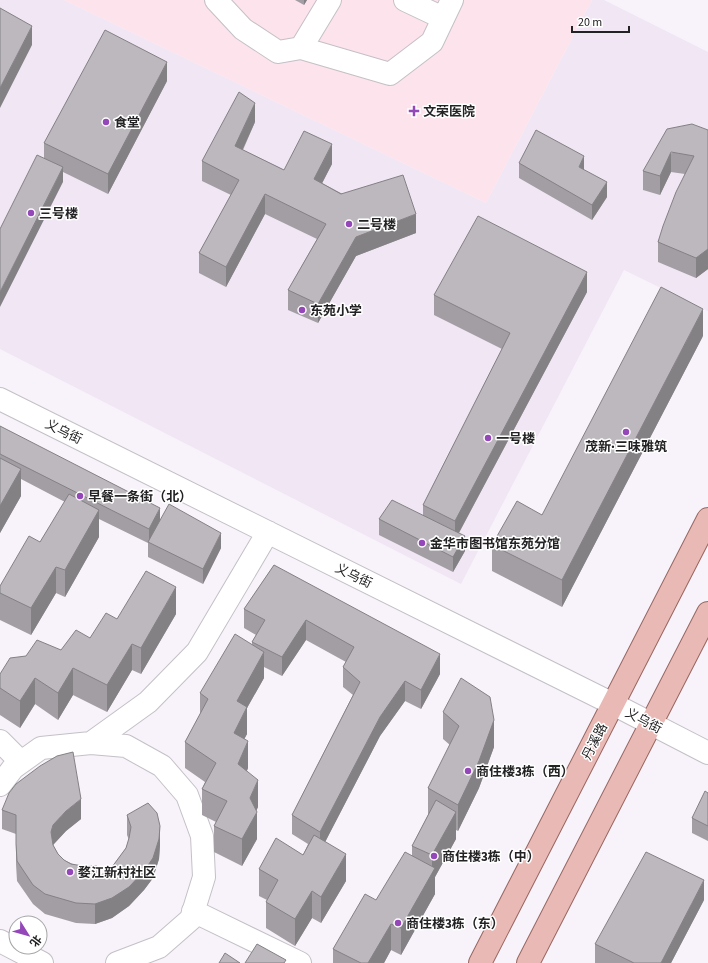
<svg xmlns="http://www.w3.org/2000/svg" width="708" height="963" font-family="'Source Sans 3','Noto Sans SC',sans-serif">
<rect width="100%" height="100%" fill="#f8f3fa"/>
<path fill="#f0e6f4" d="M0 0H64L486 203 592 0H604L708 52V311L624 270 461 584 0 349Z"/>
<path fill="#fde3ec" d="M64 0H592L486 203Z"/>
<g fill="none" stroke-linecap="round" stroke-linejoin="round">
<defs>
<path id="minor" d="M216 0 243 29 278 52 301 48 390 74 432 42 452 0
M405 0 443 18
M301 48 330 0
M0 399 613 704 708 753
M0 741 21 762
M91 743 148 702 197 652 268 532
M0 785 13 768 41 748 91 743 126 746 162 766 187 795 202 836 204 877 191 919 159 947 117 963
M193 911 300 963
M0 941 42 963"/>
<path id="major" d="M480 963 708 519
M528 963 708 613"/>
</defs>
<use href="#minor" stroke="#c4c0c6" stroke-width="24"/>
<use href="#major" stroke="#986661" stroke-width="24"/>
<use href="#minor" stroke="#fff" stroke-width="22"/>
<use href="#major" stroke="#e8b9b5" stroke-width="22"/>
</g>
<path fill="#a29ea3" d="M295 0H307L304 5Z
M167 81 108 194 63 172V182L44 158V143Z
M255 122 243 150 284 170 332 164 322 183 416 233 356 256 318 323 288 310V290L317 239 265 214 226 287 199 273V253L231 195 202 181V161Z
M708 130V269L696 278 658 262V242L685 174 671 172 660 195 643 190V171Z
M519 163 584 170 607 197 592 220 519 178Z
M587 292 459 533 465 551 453 572 379 535V519L423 515V505L502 349 434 315V295Z
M703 336 562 607 492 571V545L542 515Z
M0 426 160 520 221 548 203 584 148 557V543L99 519V537L65 597 56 593 31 635 0 620V586L40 542 65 502 21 479V496L0 533Z
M274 565 440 674 421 709 405 701 380 736 325 842 346 881 321 923 312 918 295 946 266 928V902L267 900 259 896V869L303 855 308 844 292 834V815L353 695 343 687V667L346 662 306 640 282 676 264 667V678L247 708V734L244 739 248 768 247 771 258 807 256 811 257 839 242 866 214 852V826L216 822 202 815V789L205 782 185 768V742L200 714V693L252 644V642L256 635 244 628V609Z
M176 614 141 674 132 670 107 712 73 695 58 720 35 704 20 728 0 715V674L26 656 61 650 90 638 117 619Z
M443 712 494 747 479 788 458 831 456 830V839L435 877V894L401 955 391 950 384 963H333V949L376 900 412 855V846L428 815V788L450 745 443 739Z
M708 793V841L692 833V818Z
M2 810 81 819 66 831 53 845 58 854 64 860 99 876 109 871 126 848 129 840 127 835V815L160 845 159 859 153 878 144 890 129 906 112 918 95 924 76 923 45 914 33 904 17 881 16 864V834L2 829Z
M704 900 671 963H595V944Z"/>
<path fill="#848185" d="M304 0H307L304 5Z
M32 26V45L0 108V88Z
M167 62V81L108 194V174Z
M255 103V122L235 166V146Z
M332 144V164L314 199V179Z
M671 152V172L660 195V176Z
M584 156V171L579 167Z
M63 167V182L0 307V292Z
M607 182V197L592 220V205Z
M265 194V214L226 287V267Z
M416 214V233L356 256 318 323V304L356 237Z
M708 249V269L696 278V258Z
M587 272V292L455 540V521Z
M703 309V336L562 607V580Z
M21 469V496L0 533V506Z
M160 508V524L149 542V529Z
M99 510V537L65 597V570Z
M221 533V548L203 584V569Z
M465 536V551L453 572V557Z
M56 567V593L31 635V608Z
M176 587V614L141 674V648Z
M306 620V640L282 676V657Z
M132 644V670L107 712V685Z
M264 652V678L247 708V734L234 759V733L237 701Z
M440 654V674L421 709V690Z
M73 668V695L58 720V693Z
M35 678V704L20 728V701Z
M405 681V701L380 736 320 852V832L380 717Z
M494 720V747L479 788 458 831V805Z
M248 741V768L238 790V764Z
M258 780V807L250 824V798Z
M81 799V819L66 831 53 845 51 832 53 825 66 811Z
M257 812V839L242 866V839Z
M456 812V839L435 877V894L401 955V928L432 872V855Z
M160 826V845L159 859 153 878 144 890 129 906 112 918 95 924V904Z
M346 854V881L321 923V897Z
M704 880V900L671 963H661Z
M312 891V918L295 946V919Z
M391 924V950L384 963H368Z"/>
<path fill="#bcb8be" stroke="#848185" d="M0 8 32 26 0 88Z
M105 30 167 62 108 174 44 143Z
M239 92 255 103 235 146 284 170 304 131 332 144 314 179 341 194 403 175 416 214 356 237 318 304 288 290 326 224 265 194 226 267 199 253 239 180 202 161Z
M692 124 708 130V249L696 258 658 242 663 226 676 192 694 156 671 152 660 176 643 171 667 129Z
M536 130 584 156 579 167 607 182 592 205 519 163Z
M37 155 63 167 0 292V229Z
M478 216 587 272 455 521 423 505 510 333 434 295Z
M661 287 703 309 562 580 492 545 517 501 542 515Z
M0 426 160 508 149 529 0 454Z
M0 458 21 469 0 506Z
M69 494 99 510 65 570 56 567 31 608 0 593V586L29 536 40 542Z
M392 500 465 536 453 557 379 519Z
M169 504 221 533 203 569 148 542Z
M274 565 440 654 421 690 405 681 380 717 320 832 292 815 360 682 343 667 354 647 306 620 282 657 252 642 265 620 244 609Z
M146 571 176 587 141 648 132 644 107 685 73 668 58 693 35 678 20 701 0 688V674L10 658 26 656 37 640 61 650 76 630 90 638 106 613 117 619Z
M235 634 264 652 237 701 247 707 234 733 248 741 238 764 258 780 250 798 257 812 242 839 214 826 227 801 202 789 216 763 185 742 208 699 200 693Z
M461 678 490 697 494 720 479 761 458 805 428 788 459 726 443 712Z
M73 752 81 799 66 811 53 825 51 832 53 845 58 854 64 860 71 864 83 866H97L99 876 109 871 126 848 129 838 131 827 127 815 148 803 157 813 160 826 159 839 153 858 144 871 129 887 112 898 95 904 76 903 45 894 33 885 17 861 16 844V815L2 810 9 793 16 784 40 766 57 756Z
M705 791 708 793V826L692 818Z
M436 800 456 812 432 855 412 846Z
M314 835 346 854 321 897 312 891 295 919 266 902 278 880 259 869 276 838 303 855Z
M405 852 435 868 401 928 391 924 368 963H361L333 949 365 894 376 900Z
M646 852 704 880 661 963H634L595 944Z
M257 944 286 960 284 963H245Z
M225 953 240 963H219Z"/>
<g fill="#9447b9" stroke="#fff" stroke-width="1.5">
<path d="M412 105h4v4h4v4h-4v4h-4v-4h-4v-4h4z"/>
<circle cx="106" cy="122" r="4"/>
<circle cx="31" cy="213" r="4"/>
<circle cx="349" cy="224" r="4"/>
<circle cx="302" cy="310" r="4"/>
<circle cx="626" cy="432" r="4"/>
<circle cx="488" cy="438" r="4"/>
<circle cx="80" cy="496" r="4"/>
<circle cx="422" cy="543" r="4"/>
<circle cx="468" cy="771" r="4"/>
<circle cx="434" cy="856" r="4"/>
<circle cx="70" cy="872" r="4"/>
<circle cx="398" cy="923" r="4"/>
</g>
<g text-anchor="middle" stroke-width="3" stroke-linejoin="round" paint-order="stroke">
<g font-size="13" font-weight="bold" fill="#222123" stroke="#fff" text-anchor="start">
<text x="423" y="116">文荣医院</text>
<text x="114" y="127">食堂</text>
<text x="39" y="218">三号楼</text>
<text x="357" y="229">二号楼</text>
<text x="310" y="315">东苑小学</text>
<text x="496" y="443">一号楼</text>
<text x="626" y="451" text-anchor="middle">茂新·三味雅筑</text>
<text x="88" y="501">早餐一条街（北）</text>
<text x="430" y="548">金华市图书馆东苑分馆</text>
<text x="476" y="776">商住楼3栋（西）</text>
<text x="442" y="861">商住楼3栋（中）</text>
<text x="78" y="877">婺江新村社区</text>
<text x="406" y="928">商住楼3栋（东）</text>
</g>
<g font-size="13" fill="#222123" stroke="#fff">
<text transform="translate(64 431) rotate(26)" y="5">义乌街</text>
<text transform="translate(354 575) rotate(26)" y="5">义乌街</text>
<text transform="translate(644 720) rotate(27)" y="5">义乌街</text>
<text transform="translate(594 741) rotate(-63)" y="5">丹溪路</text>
</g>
</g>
<g transform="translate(28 935) rotate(127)"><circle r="19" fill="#ffffff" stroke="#a7a6a7"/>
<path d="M0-3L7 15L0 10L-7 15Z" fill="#9447b9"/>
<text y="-6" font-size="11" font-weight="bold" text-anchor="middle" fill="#222123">北</text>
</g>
<path d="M572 26v6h57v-6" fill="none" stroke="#222123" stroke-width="2"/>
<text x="578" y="26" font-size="12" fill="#222123" stroke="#ffffff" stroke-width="3" paint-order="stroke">20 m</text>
</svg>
